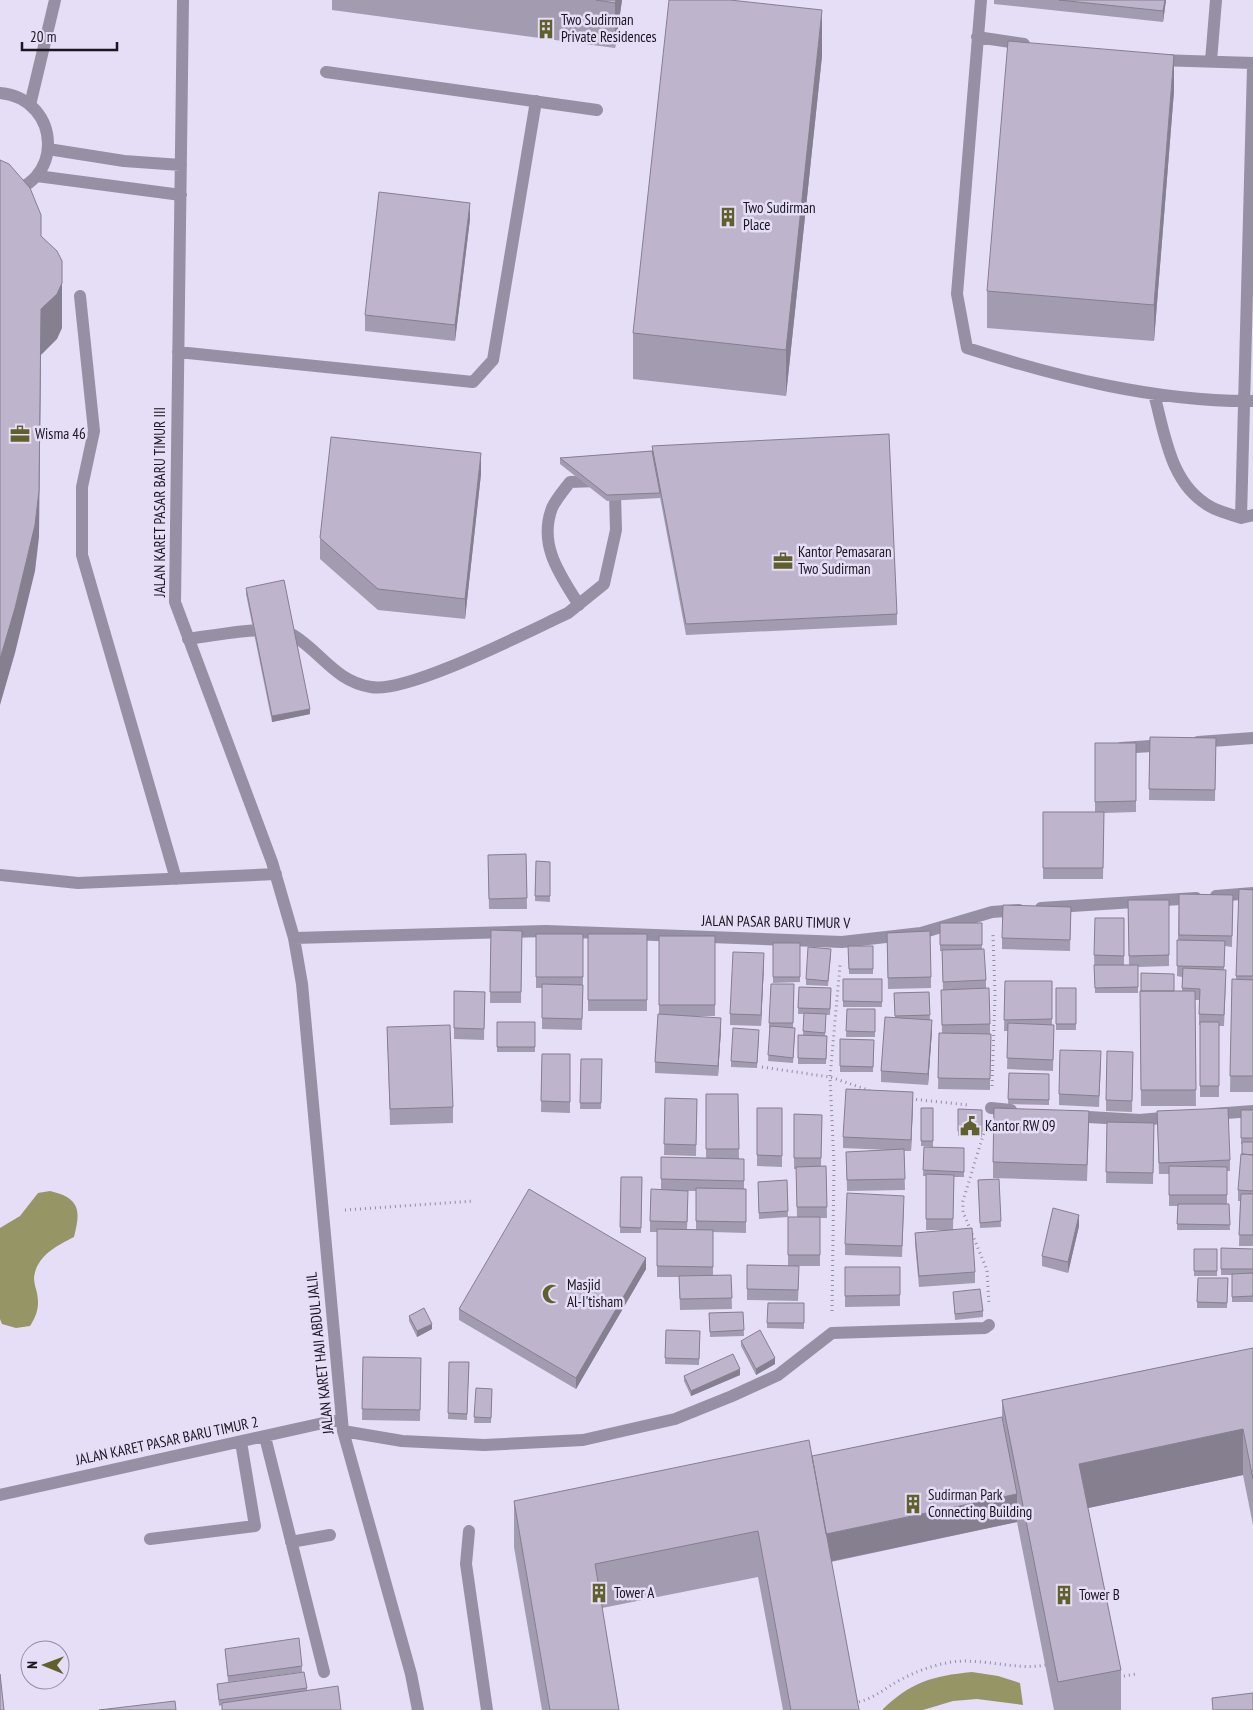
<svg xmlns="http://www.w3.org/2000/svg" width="1253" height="1710" font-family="'PT Sans Narrow',sans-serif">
<rect width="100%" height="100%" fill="#e6ddf6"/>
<path fill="#969566" d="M50 1191C80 1198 81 1210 74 1237 56 1246 37 1256 34 1277 34 1281 35 1286 36 1289 40 1304 38 1314 30 1326L16 1328 2 1324 0 1319V1228L20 1216 38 1193Z
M972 1672 998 1676 1020 1683 1023 1705 977 1699 953 1701 923 1710H882C911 1682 932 1676 972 1672Z"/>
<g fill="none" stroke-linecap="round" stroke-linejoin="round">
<path stroke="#938d9f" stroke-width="3" stroke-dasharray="1 4" stroke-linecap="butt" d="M762 1067 830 1077 871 1091
M992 1086 995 996 993 935
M911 1099 969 1105
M985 1129 963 1201V1212L987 1270 989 1305
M345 1210 474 1201
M832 1311 834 1164 830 1077 840 965
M1119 1677 1136 1674
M854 1703C875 1699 884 1688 902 1679 915 1672 931 1666 946 1663 979 1656 1013 1671 1046 1665"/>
<path stroke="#978fa3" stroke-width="12" d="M183 0 175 602 272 862 294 938 302 984 343 1431 411 1674 418 1710
M981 0 957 294 967 348C1058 377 1157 402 1253 401
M977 37 1024 44
M1158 60 1253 63
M1211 61 1216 0
M1253 67 1241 518 1253 515
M326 72 597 110
M0 93C63 99 65 188 0 193
M30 105 55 0
M48 149 124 161 181 165
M37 176 181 195
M80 296 94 431 82 487V555L176 879
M178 352 473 382 493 360 536 101
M1154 394C1165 434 1170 485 1211 507 1220 512 1231 514 1241 518
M188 639C212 636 273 623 293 635 322 653 335 681 371 687 407 694 529 631 568 613L604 584 616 530 615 494 596 481 570 482C564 490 556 499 552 508 538 545 560 575 579 605
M1198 742 1253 738
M1121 748 1166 745
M0 875 78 883 276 874
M1216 896 1253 893
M1041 908 1196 898
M294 938 546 931 842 942 921 933 992 912 1019 910
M991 1108 1011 1110
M1213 1114 1253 1111
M1071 1116 1140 1120 1173 1117
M343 1431 402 1441 484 1445 583 1440 675 1419 732 1396 778 1375 832 1333 985 1328 989 1325
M265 1437 324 1672
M0 1495 341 1419
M469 1531 466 1564 487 1710
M150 1539 255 1526 241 1442
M291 1542 330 1535"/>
</g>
<path fill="#a39cb0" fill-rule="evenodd" d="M332 0H622L615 48 332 10Z
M994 0H1166L1163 22 994 4Z
M822 56 786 396 633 379V333Z
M1174 91 1154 341 987 328V291Z
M470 219 455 341 365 331V315Z
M652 446 897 614V625L686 635 660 497V498L607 501 560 464V458L652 451Z
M481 474 465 619 378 610 320 559V538Z
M246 588 310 714 272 722 246 594Z
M1150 737 1216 738 1215 801 1149 800Z
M1095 743H1136V812L1104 813 1103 879H1043V812H1095Z
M526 854 527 909H489L488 855Z
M536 861 550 862V902L535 901Z
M1239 889 1253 890V1092H1230L1232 979H1236Z
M1179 894 1233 895 1232 947 1225 946 1224 970 1226 981 1224 1026H1219V1097H1200V1025H1199V1000H1195L1196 1106H1141L1140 991H1182V977L1177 976Z
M1128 900H1169V966L1138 967V993H1095L1094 955 1124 918V965H1129Z
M1071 907 1070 951 1002 949V938Z
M940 923H982V949L986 980V989L990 1024V1090L938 1089 939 1033H942L941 990H943L942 951H940Z
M491 930 522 931 521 1003H490Z
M536 934 583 977 582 1030 542 1029V988H536Z
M588 934H647V1011H588Z
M659 936H715V1016H692L721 1029 718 1076 655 1073V1062L659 1014Z
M773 943H800V982L773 983Z
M887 944 931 977V988L888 989Z
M848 946H873V974H849Z
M831 955 828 986 806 985V979Z
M764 964 761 1026 730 1025V1014Z
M843 979H882V1007H843Z
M1005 981H1052V1025H1054L1053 1071 1007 1069 1008 1031H1004Z
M794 984 793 1028 795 1034 793 1063 768 1061 770 1028H769V1023Z
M799 987 831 988 830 1015H826L825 1036H827L826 1064H798V1035H803L804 1014H798Z
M1056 988H1076V1030H1056Z
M454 991 485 992 484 1040 454 1039Z
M929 992 930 1020 932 1031 928 1085 881 1082V1071L895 1017 894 993Z
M847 1009H875V1037H846Z
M497 1022H535V1052H497Z
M387 1027 453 1107V1123L390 1125Z
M759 1036 757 1068 731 1067V1061Z
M840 1039 874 1040 873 1072H840Z
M1133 1052 1132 1112 1106 1111V1100Z
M542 1054H570V1113L541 1112Z
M581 1059H602L601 1109H580Z
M1101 1062 1099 1107 1059 1105V1094Z
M1009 1073 1049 1074V1105L1008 1104Z
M706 1094H738L739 1159H744V1189H746V1233L713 1232V1275H731L732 1309 680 1310 679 1277H657V1232H650V1221L661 1189V1157L706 1158ZM684 1191H696V1230H687L688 1202Z
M665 1098 697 1099 696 1156 664 1155Z
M913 1103 911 1151H904L905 1190 847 1191 846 1152 889 1150 843 1148V1137Z
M757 1108H782V1167L757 1166Z
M921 1108H933V1147L921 1146Z
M958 1109 982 1110V1137L958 1136Z
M1241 1110H1253V1246H1239L1240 1201H1238V1190L1242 1154V1144H1241Z
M1157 1111 1230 1160V1171H1227V1204H1229L1230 1230H1177L1178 1206H1169V1174H1159Z
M794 1114 822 1115 821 1166H826L827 1218H820V1266H788V1217H797L796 1169H794Z
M1107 1122 1154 1123 1153 1184 1106 1183Z
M1089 1127 1087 1181 993 1178V1162Z
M924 1147 964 1148V1177H954L953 1230 975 1272V1283L919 1287 915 1244V1233L947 1230H926V1176H923Z
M621 1177H642L641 1233H620Z
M999 1179 1001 1227 980 1228 978 1180Z
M787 1180 788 1217 759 1219 758 1182Z
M904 1207 902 1257 845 1255V1244Z
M1079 1226 1068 1273 1042 1266V1256Z
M1221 1248 1253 1249V1302H1232V1275H1221Z
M1194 1249H1217V1276H1194Z
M747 1265 799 1277 798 1301 747 1300Z
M845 1267H900V1306L845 1307Z
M646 1269 576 1389 459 1320V1309Z
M1198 1278H1228L1227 1308H1197Z
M953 1292 983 1311V1317L955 1320Z
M804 1303V1329L767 1328V1323Z
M743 1312 744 1336 710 1337 709 1313Z
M409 1316 432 1329 417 1337 409 1321Z
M666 1330 700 1331 699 1365 665 1364Z
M741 1341 775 1364 756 1375 741 1346Z
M1253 1348V1525L1243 1475 1088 1508 1121 1670V1710H1054L1017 1522 831 1562 859 1710H783L758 1577 602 1608 619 1710H542L514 1547V1501L812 1456 1002 1417V1400Z
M363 1357 421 1358 420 1421 362 1420Z
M449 1362H469L467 1420 448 1419Z
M740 1375 691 1396 684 1381V1376Z
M476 1388 492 1389 491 1423H474Z
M225 1649 302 1666V1672L228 1682Z
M217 1684 307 1688V1691L341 1710H222V1705L219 1706Z"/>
<path fill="#857f90" d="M616 0H622L615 48V3Z
M1165 0H1166L1163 22V11Z
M822 10V56L786 396V350Z
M1174 55V91L1154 341V305Z
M470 203V219L455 341V325Z
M62 283V328L57 339 41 355 39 537 35 571 15 653 0 705V659L41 309Z
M481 453V474L465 619V599Z
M310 709V714L272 722V716Z
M764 953V964L761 1026V1015Z
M721 1018V1029L718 1076V1066Z
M932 1020V1031L928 1085V1074Z
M913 1092V1103L911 1151V1140Z
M1079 1215V1226L1068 1273V1262Z
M646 1258V1269L576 1389V1378Z
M432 1324V1329L417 1337V1331Z
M775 1358V1364L756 1375V1369Z
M740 1369V1375L691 1396V1391Z
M1243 1429V1475L1079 1510V1464Z
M1017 1494V1522L823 1563V1535Z"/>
<path fill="#beb5cd" stroke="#857f90" d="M596 0H616L615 3Z
M669 0H730L822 10 786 350 633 333Z
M1059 0H1165L1163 11Z
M1008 41 1174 55 1154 305 987 291Z
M0 160 9 164 30 188 41 215V236L57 251 62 261V283L57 294 41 309 39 491 35 525 15 608 0 659Z
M379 192 470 203 455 325 365 315Z
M889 434 897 614 686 624 652 446Z
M331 437 481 453 465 599 378 589 320 538Z
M652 451 660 493 607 495 560 458Z
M284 580 310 709 272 716 246 588Z
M1150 737 1216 738 1215 790 1149 789Z
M1095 743H1136V801L1095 802Z
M1043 812H1104L1103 868H1043Z
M526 854 527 898 489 899 488 855Z
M536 861 550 862V896H535Z
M1239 889 1253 890V976H1236Z
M1179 894 1233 895 1232 936 1179 935Z
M1128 900H1169V955L1129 956Z
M1003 905 1071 907 1070 940 1002 938Z
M1095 918H1124V956L1094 955Z
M940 923H982V945H940Z
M491 930 522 931 521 992H490Z
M930 931 931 977 888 978 887 933Z
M536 934H583V977H536Z
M588 934H647V1000H588Z
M659 936H715V1005H659Z
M1177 940 1225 941 1224 967 1177 966Z
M773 943H800V977H773Z
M848 946H873V969H849Z
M808 947 831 949 828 981 806 979Z
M984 949 986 980 943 982 942 950Z
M733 952 764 953 761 1015 730 1014Z
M1094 965H1138V987L1095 988Z
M1183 968 1226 970 1224 1015 1199 1014 1200 989 1182 988Z
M1141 973 1174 974V991H1141Z
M843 979H882V1002L843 1001Z
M1232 979 1253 980V1076H1230Z
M1005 981H1052V1019L1004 1020Z
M542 984 583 985 582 1019 542 1018Z
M771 984H794L793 1023H769Z
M799 987 831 988 830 1009 798 1008Z
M989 988 990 1024 942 1025 941 990Z
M1056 988H1076V1024H1056Z
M454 991 485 992 484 1029 454 1028Z
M1140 991H1195L1196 1090H1141Z
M929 992 930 1015 895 1016 894 993Z
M847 1009H875V1032L846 1031Z
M804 1013 826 1014 825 1033 803 1031Z
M658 1014 721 1018 718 1066 655 1062Z
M885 1017 932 1020 928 1074 881 1071Z
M497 1022H535V1047H497Z
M1200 1022H1219V1086H1200Z
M1008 1023 1054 1025 1053 1060 1007 1058Z
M450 1025 453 1107 390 1109 387 1027Z
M770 1026 795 1028 793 1058 768 1055Z
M733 1028 759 1030 757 1063 731 1061Z
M939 1033 991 1034 990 1079 938 1078Z
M798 1035 827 1036 826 1059 798 1058Z
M840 1039 874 1040 873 1067 840 1066Z
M1060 1050 1101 1051 1099 1096 1059 1094Z
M1107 1051 1133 1052 1132 1101 1106 1100Z
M542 1054H570V1102L541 1101Z
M581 1059H602L601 1103H580Z
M1009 1073 1049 1074V1100L1008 1099Z
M846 1089 913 1092 911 1140 843 1137Z
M706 1094H738L739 1149H706Z
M665 1098 697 1099 696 1145 664 1144Z
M757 1108H782V1156L757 1155Z
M921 1108H933V1141H921Z
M994 1108 1089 1111 1087 1165 993 1162Z
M1228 1108 1230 1160 1159 1163 1157 1111Z
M958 1109 982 1110V1132L958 1131Z
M1241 1110H1253V1138H1241Z
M794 1114 822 1115 821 1158H794Z
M1107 1122 1154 1123 1153 1173 1106 1172Z
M1242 1142H1253V1155L1242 1154Z
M924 1147 964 1148V1172L923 1170Z
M904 1149 905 1179 847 1180 846 1152Z
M1241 1154 1253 1155V1191L1238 1190Z
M661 1157 744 1159V1181L661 1179Z
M826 1166 827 1207H797L796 1167Z
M1169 1166 1227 1167V1195H1169Z
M926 1174 954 1175 953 1219H926Z
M621 1177H642L641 1228 620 1227Z
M999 1179 1001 1221 980 1223 978 1180Z
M787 1180 788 1211 759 1213 758 1182Z
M696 1188 746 1189V1222L696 1221Z
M529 1189 646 1258 576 1378 459 1309Z
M651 1189 688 1191 687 1222 650 1221Z
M847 1193 904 1196 902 1246 845 1244Z
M1241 1194H1253V1235H1239Z
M1178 1204H1229L1230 1225 1177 1224Z
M1053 1208 1079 1215 1068 1262 1042 1256Z
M788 1217H820V1255H788Z
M972 1228 975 1272 919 1276 915 1233Z
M657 1229 713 1230V1267L657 1266Z
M1221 1248 1253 1249V1269H1221Z
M1194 1249H1217V1271H1194Z
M747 1265 799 1266 798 1290 747 1289Z
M845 1267H900V1295L845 1296Z
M1253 1273V1296L1232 1297V1274Z
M731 1275 732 1298 680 1299 679 1276Z
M1198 1278H1228L1227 1303 1197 1302Z
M980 1289 983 1311 955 1314 953 1292Z
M768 1303H804V1323H767Z
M424 1308 432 1324 417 1331 409 1316Z
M743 1312 744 1330 710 1332 709 1313Z
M666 1330 700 1331 699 1359 665 1358Z
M760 1330 775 1358 756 1369 741 1341Z
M1253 1348V1479L1243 1429 1079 1464 1121 1670 1058 1682 1002 1400Z
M733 1354 740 1369 691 1391 684 1376Z
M363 1357 421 1358 420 1410 362 1409Z
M449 1362H469L467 1414 448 1413Z
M476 1388 492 1389 491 1418 474 1417Z
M1002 1417 1017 1494 826 1534 812 1456Z
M809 1440 859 1710H791L758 1531 595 1564 619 1710H550L514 1501Z
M299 1638 302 1666 228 1676 225 1649Z
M304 1672 307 1688 219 1700 217 1684Z
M0 1674 4 1710H0Z
M338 1686 341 1710H222V1703Z
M1253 1693V1710H1213L1212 1698Z
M175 1701 176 1710H99Z"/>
<defs>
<symbol id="building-bare" viewBox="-9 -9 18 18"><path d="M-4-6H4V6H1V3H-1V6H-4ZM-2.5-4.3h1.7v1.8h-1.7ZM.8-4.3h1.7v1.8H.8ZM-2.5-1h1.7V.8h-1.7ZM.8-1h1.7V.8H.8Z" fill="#61602d" stroke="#e6ddf6" stroke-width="2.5" paint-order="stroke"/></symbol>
<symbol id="office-bare" viewBox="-9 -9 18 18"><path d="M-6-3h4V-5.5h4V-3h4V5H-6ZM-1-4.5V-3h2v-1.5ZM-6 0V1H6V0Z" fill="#61602d" stroke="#e6ddf6" stroke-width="2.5" paint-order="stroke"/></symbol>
<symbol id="civic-bare" viewBox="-9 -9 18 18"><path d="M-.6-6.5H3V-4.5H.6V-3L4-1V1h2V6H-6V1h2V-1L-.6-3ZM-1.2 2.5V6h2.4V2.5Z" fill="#61602d" stroke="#e6ddf6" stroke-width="2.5" paint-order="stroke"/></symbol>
<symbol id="mosque-bare" viewBox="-9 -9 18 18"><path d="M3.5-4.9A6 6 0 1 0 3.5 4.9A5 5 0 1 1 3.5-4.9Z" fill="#61602d" stroke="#e6ddf6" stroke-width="2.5" paint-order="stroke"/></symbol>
</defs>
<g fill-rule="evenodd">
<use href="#building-bare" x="532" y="15" width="28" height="28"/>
<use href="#building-bare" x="714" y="203" width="28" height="28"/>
<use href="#office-bare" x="6" y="420" width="28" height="28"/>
<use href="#office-bare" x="769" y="547" width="28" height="28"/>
<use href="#civic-bare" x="956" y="1112" width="28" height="28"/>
<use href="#mosque-bare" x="538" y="1280" width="28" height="28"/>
<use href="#building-bare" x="899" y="1490" width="28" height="28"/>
<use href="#building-bare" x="585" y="1579" width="28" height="28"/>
<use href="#building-bare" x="1050" y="1581" width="28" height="28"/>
</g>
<g text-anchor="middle" stroke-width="5" stroke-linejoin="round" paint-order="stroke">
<g font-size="15" fill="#1a1720" stroke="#e6ddf6" text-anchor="start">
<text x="561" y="25">Two Sudirman<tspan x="561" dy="17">Private Residences</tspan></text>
<text x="743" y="213">Two Sudirman<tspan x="743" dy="17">Place</tspan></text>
<text x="35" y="439">Wisma 46</text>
<text x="798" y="557">Kantor Pemasaran<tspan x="798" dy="17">Two Sudirman</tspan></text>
<text x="985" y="1131">Kantor RW 09</text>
<text x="567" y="1290">Masjid<tspan x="567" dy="17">Al-I'tisham</tspan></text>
<text x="928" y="1500">Sudirman Park<tspan x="928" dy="17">Connecting Building</tspan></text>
<text x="614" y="1598">Tower A</text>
<text x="1079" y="1600">Tower B</text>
</g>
<g font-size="15" fill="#1a1720" stroke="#e6ddf6">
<text transform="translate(160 502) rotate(-90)" y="5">JALAN KARET PASAR BARU TIMUR III</text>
<text transform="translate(776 922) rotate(1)" y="5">JALAN PASAR BARU TIMUR V</text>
<text transform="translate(320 1353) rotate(-96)" y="5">JALAN KARET HAJI ABDUL JALIL</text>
<text transform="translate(167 1441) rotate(-12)" y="5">JALAN KARET PASAR BARU TIMUR 2</text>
</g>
</g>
<g transform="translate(45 1665) rotate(271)"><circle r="24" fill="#e6ddf6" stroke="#948ea0"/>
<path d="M0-4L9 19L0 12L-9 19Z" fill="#61602d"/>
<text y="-8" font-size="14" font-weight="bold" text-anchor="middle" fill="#1a1720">N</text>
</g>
<path d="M22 42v8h95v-8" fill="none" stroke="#1a1720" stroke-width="2.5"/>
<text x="30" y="42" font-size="15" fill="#1a1720" stroke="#e6ddf6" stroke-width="4" paint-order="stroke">20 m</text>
</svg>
